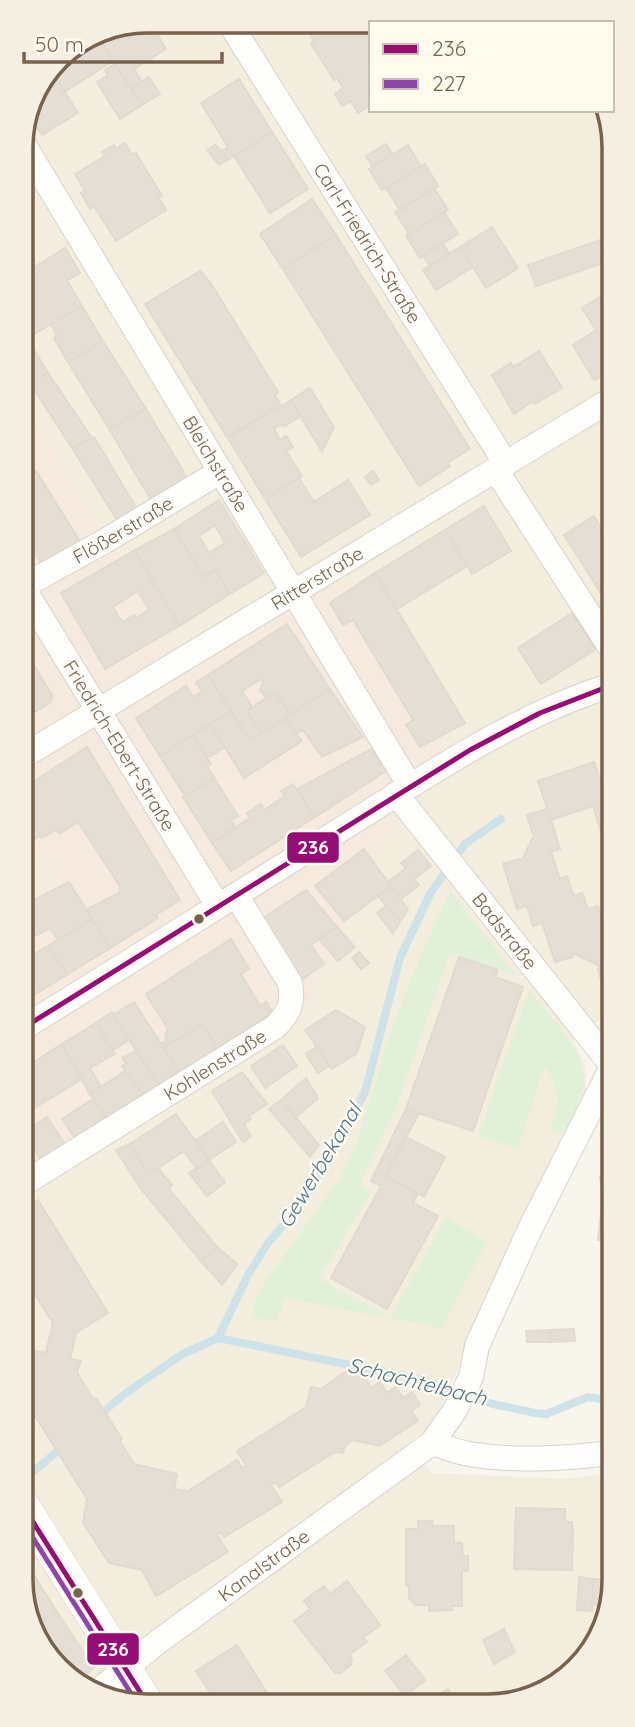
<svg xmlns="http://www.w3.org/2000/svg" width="635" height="1727" font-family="Quicksand,sans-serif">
<rect width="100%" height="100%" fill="#f8f5ed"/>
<path fill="#f3eddd" d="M147 21 403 23H371V110H605L611 122 613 1009 573 1041 585 1065 586 1092 431 1427 406 1445 432 1473 565 1479 614 1473V1588L583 1663 513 1703H122L58 1669 24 1605 21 138 34 92 64 53Z"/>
<path fill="#f6eade" d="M22 401 181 660 336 566 452 761 410 786 296 1027 23 1197 22 910 63 886 22 822Z"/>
<path fill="#e1f0d8" d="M450 891 516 976 450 953 397 1105 360 1184 372 1191 319 1279 385 1314 383 1317 286 1298 277 1320 253 1318 254 1303 267 1279 340 1178 357 1144 386 1047 408 986Z
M529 989C549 1015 593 1057 582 1093 578 1107 570 1120 564 1133L550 1129C561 1106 561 1086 544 1066L518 1149 479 1136Z
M446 1218 487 1241 441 1328 390 1318Z"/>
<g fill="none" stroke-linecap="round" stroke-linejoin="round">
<path stroke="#cee2e9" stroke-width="8" d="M218 1338 423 1380 493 1404 535 1413 546 1414 588 1397 613 1401
M97 1417 126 1393 181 1355 218 1338 248 1275 268 1243 303 1202 331 1157 365 1092 400 958 430 894 465 844 501 819
M23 1480 64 1446"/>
</g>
<path fill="#e5ded4" stroke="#e1dacf" stroke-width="2" fill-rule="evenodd" d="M149 21 166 49 134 69 142 82 131 89 100 39Z
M302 22 379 23H371V105L358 113 351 101 342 106 335 94 343 88 337 78 334 80 311 44 314 41Z
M100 39 113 61 64 92 51 70Z
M115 64 142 105 120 119 97 82 108 75 105 70Z
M51 70 78 113 42 135 28 113 34 92Z
M149 77 160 94 142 105 131 89Z
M239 79 272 132 227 160 222 151 228 147 201 103Z
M272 132 308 189 270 213 234 156Z
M125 143 132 155 136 153 162 196 158 197 166 210 116 241 94 206 90 209 81 193 85 191 75 174 105 156 102 152 114 145 116 149Z
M386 144 392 154 373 167 366 156Z
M215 145 222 151 227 160 219 165 207 150Z
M408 145 421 166 382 190 369 169Z
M425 164 438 186 400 210 386 188Z
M434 188 448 210 409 234 395 212Z
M312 199 336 235 283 269 260 234Z
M444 212 458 234 420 258 406 236Z
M492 227 518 268 486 288 460 247Z
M336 235 470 449 447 463 450 466 419 486 283 269Z
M612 236V260L536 286 528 265Z
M443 243 449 254 430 266 423 256Z
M460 247 473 267 436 290 423 270Z
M65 248 80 273 67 280 82 306 22 341V315L35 307 22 285V275Z
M200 271 210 282 278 392 275 395 280 404 227 437 145 304Z
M611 290 612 370 594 380 573 345 596 330 582 308Z
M82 306 103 341 68 362 54 338 57 334 51 324Z
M27 338 48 373 30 383 22 370V341Z
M103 341 146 409 109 429 68 362Z
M539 351 562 388 535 404 533 401 514 414 492 375 511 363 513 367Z
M48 373 92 438 72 448 30 383Z
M310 388 334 427 322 452 291 400Z
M291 400 301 416 285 426 280 425 274 429 280 440 286 436 293 447 286 451 302 476 265 499 228 438Z
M146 409 188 479 151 500 109 429Z
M94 437 137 509 117 520 72 448Z
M22 453 33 472 22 479Z
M36 471 81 543 43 566 22 533V479Z
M373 471 379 480 371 485 365 477Z
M299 478 314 502 348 480 370 515 301 557 265 499Z
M219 500 264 573 230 594 215 570 204 577 174 529ZM215 525 225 543 209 553 199 536Z
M484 506 511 551 472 574 445 530Z
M594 516 601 528 612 521V594L604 598 564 535Z
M174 529 204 577 215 570 230 594 179 626 135 550Z
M445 530 467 566 397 609 375 573Z
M135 550 179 626 105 669 61 593ZM138 591 149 610 136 618 134 615 122 622 113 607Z
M375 573 465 723 420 747 406 725 413 720 353 620 343 625 330 603Z
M572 613 596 649 541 684 518 648Z
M287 624 330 689 290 715 275 692 266 698 260 690 263 682 261 679 242 691 252 707 247 711 261 733 250 740 208 675Z
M22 645 32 662 22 669Z
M32 662 52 695 51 702 22 720V669Z
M208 675 231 711 160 756 136 718 186 686 193 697 203 692 196 682Z
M330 689 363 737 322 757 303 730 296 734 285 718Z
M275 692 290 715 261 733 247 711Z
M231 711 250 740 285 718 302 741 244 778 210 724Z
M210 724 224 748 207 758 193 735Z
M193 735 211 764 207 767 214 778 185 796 160 756Z
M87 747 180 900 156 915 158 918 110 948 86 910 119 893 120 887 112 874 78 822 59 834 56 830 42 838 22 809V789Z
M371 749 386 771 315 817 297 789Z
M594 762 599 777 612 772 613 841 605 844 593 806 551 820 560 849 551 852 560 879 567 876 574 896 582 893 588 909 598 906 602 919 613 915V982L603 986 598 970 600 966 573 953 572 957 555 962 542 923 533 926 527 906 517 909 503 864 519 859 522 860 535 833 532 832 527 815 547 809 538 781Z
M214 778 238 816 231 820 236 828 212 843 183 797Z
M293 784 315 817 231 871 212 843 250 818 247 813 261 804 264 810 285 796 281 791Z
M22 809 40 836 22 847Z
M364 849 391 886 344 921 315 886Z
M418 850 431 866 414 879 419 885 401 899 388 882 406 868 401 863Z
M69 882 92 919 58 940 50 928 23 942 22 899 26 904Z
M391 886 408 909 400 922 378 896Z
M306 890 337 927 311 945 324 964 300 981 260 920Z
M386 906 400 922 393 933 377 913Z
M92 919 110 948 68 974 48 946Z
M337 927 355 947 338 961 319 939Z
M231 939 249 969 241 974 260 1006 266 1002 273 1013 219 1049 202 1024 163 1048 161 1044 166 1041 165 1035 168 1029 146 994Z
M48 946 68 974 23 1002V956L27 954 29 957Z
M359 952 369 963 361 969 352 958Z
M459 957 498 970 495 977 523 987 473 1131 406 1109Z
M134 1002 180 1073 160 1086 113 1015Z
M336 1010 365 1027 357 1053 332 1069 305 1030Z
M112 1012 129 1040 113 1050 96 1023Z
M96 1023 115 1054 90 1068 101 1087 90 1094 62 1044Z
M202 1024 219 1049 180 1073 163 1048Z
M62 1044 82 1079 23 1115V1069Z
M283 1045 297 1066 265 1088 251 1066Z
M316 1047 329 1066 318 1073 306 1054Z
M135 1051 160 1086 144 1096 122 1066 126 1064 122 1058Z
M125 1071 144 1096 107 1120 90 1094Z
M242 1072 267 1104 249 1116 251 1119 244 1124 251 1137 243 1142 212 1091Z
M306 1078 318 1098 295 1118 281 1100Z
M93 1099 107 1120 76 1140 62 1119Z
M281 1100 319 1145 310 1157 269 1109Z
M406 1109 419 1113 385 1176 418 1193 413 1203 438 1216 387 1309 331 1278 381 1186 371 1181Z
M176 1114 209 1160 197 1169 184 1151 152 1172 146 1171 130 1144Z
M47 1117 67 1147 43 1163 23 1133Z
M223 1122 236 1142 209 1160 195 1141Z
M406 1137 445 1157 424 1197 385 1176Z
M130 1144 146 1171 152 1172 158 1168 172 1185 168 1188 217 1247 201 1261 141 1189 116 1150Z
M209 1160 225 1182 207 1196 189 1173Z
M613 1175V1251L612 1241 598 1240 603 1196 600 1177Z
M38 1200 108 1313 76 1333 70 1359 81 1361 77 1372 93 1399 96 1398 122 1439 120 1441 134 1464 177 1474 174 1489 188 1491 237 1460 242 1468 246 1465 237 1451 306 1407 311 1387 321 1389 346 1371 364 1376 371 1388 380 1382 387 1393 396 1387 403 1398 412 1392 420 1405 411 1411 418 1421 379 1446 353 1440 345 1446 343 1453 335 1452 279 1487 276 1482 271 1485 282 1502 224 1537 222 1533 217 1535 228 1552 156 1596 142 1570 109 1563 83 1523 87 1499 27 1403H23V1358L27 1350 46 1353 53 1323 23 1276V1209Z
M217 1247 237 1264 222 1285 201 1261Z
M574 1329 575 1341 551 1342 550 1330Z
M550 1330 551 1342H527L526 1331Z
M516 1508 565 1509V1522H572L573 1530 572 1570 514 1569Z
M418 1521H432V1526H454V1543H462L463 1556H468V1571H462V1606H452V1610L429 1611V1605H415L409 1598V1586L406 1585V1529H418Z
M23 1558 57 1612 34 1624 24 1605Z
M579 1577 594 1579 592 1611 577 1610Z
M594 1579 614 1580V1588L607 1604 592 1605Z
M347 1581 380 1625 363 1638 367 1642 349 1655 352 1660 351 1665 341 1673H335L294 1621 310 1609 304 1601 324 1586 330 1594Z
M57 1612 94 1668 79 1680 58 1669 34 1624Z
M504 1629 515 1652 494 1664 483 1640Z
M237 1645 269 1696 257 1703H217L196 1671Z
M406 1655 425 1680 405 1696 385 1671Z
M448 1689 456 1703H431L429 1700Z"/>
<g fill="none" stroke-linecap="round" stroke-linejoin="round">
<defs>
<g id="minor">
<path id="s1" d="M229 22 506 464"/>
<path id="s2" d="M21 140 410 786"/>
<path d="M496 470 612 650"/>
<path id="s3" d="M22 586 218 906"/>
<path id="s4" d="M22 587 105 541 221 471"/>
<path id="s5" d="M22 757 612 399"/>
<path id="s6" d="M396 794 613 1067"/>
<path d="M23 1028C128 963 232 897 337 832 425 777 513 716 612 685"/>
<path id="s7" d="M23 1184 275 1027C289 1013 294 1003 290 983L236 895"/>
<path d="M432 1443C444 1447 457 1452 469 1454 517 1462 566 1458 614 1453"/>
<path id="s8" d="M98 1691 159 1641 432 1443 455 1410 471 1377 477 1346 530 1229 612 1067"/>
</g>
<path id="tertiary" d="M23 1505 147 1703"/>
</defs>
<use href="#minor" stroke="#d7d2cb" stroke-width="26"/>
<use href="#tertiary" stroke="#d7d2cb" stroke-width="33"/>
<use href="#minor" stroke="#fefefc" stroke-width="24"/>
<use href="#tertiary" stroke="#fefefc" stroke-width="32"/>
<defs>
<path id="bus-1" d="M23 1028 470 750 540 713 612 685
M23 1506 147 1703"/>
<path id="bus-2" d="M23 1522 137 1703"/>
</defs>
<use href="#bus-1" stroke="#fffbef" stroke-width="10"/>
<use href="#bus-2" stroke="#fffbef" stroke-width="10"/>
<use href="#bus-1" stroke="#960e75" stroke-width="5"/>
<use href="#bus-2" stroke="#8e44ad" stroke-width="5"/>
</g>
<g fill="#78624b" stroke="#fffbef" stroke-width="2.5">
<circle cx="199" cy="919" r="6"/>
<circle cx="78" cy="1593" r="6"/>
</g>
<g text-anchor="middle" stroke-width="5" stroke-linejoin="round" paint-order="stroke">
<g font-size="19" fill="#78624b" stroke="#fffbef">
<text dy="7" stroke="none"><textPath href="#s1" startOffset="261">Carl-Friedrich-Straße</textPath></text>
<text dy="7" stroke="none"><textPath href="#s2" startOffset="378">Bleichstraße</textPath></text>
<text dy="7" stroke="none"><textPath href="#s4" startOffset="116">Flößerstraße</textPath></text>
<text dy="7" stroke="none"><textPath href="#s5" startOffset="345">Ritterstraße</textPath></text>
<text dy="7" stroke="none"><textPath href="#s3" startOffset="187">Friedrich-Ebert-Straße</textPath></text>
<text dy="7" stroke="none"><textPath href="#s6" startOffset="175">Badstraße</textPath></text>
<text dy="7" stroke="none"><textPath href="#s7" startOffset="226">Kohlenstraße</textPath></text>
<text dy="7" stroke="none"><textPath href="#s8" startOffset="208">Kanalstraße</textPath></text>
</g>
<g font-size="21" font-style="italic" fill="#477a93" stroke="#fffbef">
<text transform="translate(320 1166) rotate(-59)" y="7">Gewerbekanal</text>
<text transform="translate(417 1382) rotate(14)" y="7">Schachtelbach</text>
</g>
</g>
<path d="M0 0H635V1727H0ZM147 33H488A114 114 0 0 1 602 147V1580A114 114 0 0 1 488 1694H147A114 114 0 0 1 33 1580V147A114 114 0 0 1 147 33Z" fill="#f4efe2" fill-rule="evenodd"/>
<path fill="none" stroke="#78624b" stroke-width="3.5" d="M147 33H488A114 114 0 0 1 602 147V1580A114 114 0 0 1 488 1694H147A114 114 0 0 1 33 1580V147A114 114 0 0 1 147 33Z"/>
<g stroke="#fffbef" stroke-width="2.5">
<rect x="286" y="831" width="54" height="33" rx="7" fill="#960e75"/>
<rect x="86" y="1632" width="54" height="34" rx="7" fill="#960e75"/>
</g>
<g font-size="19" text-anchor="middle" font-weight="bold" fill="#fff">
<text x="313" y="854">236</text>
<text x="113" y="1656">236</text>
</g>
<rect x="369" y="21" width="245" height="91" fill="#fffbef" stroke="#c9bead" stroke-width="2"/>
<rect x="383" y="44" width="35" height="10" fill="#960e75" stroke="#c9bead" stroke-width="2"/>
<text x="432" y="56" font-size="21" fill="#78624b">236</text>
<rect x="383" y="79" width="35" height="10" fill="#8e44ad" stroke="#c9bead" stroke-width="2"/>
<text x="432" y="91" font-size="21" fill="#78624b">227</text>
<path d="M24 52v10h198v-10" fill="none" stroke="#78624b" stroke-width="3.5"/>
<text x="35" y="52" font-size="21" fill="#78624b" stroke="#fffbef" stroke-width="5" paint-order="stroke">50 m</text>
</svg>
